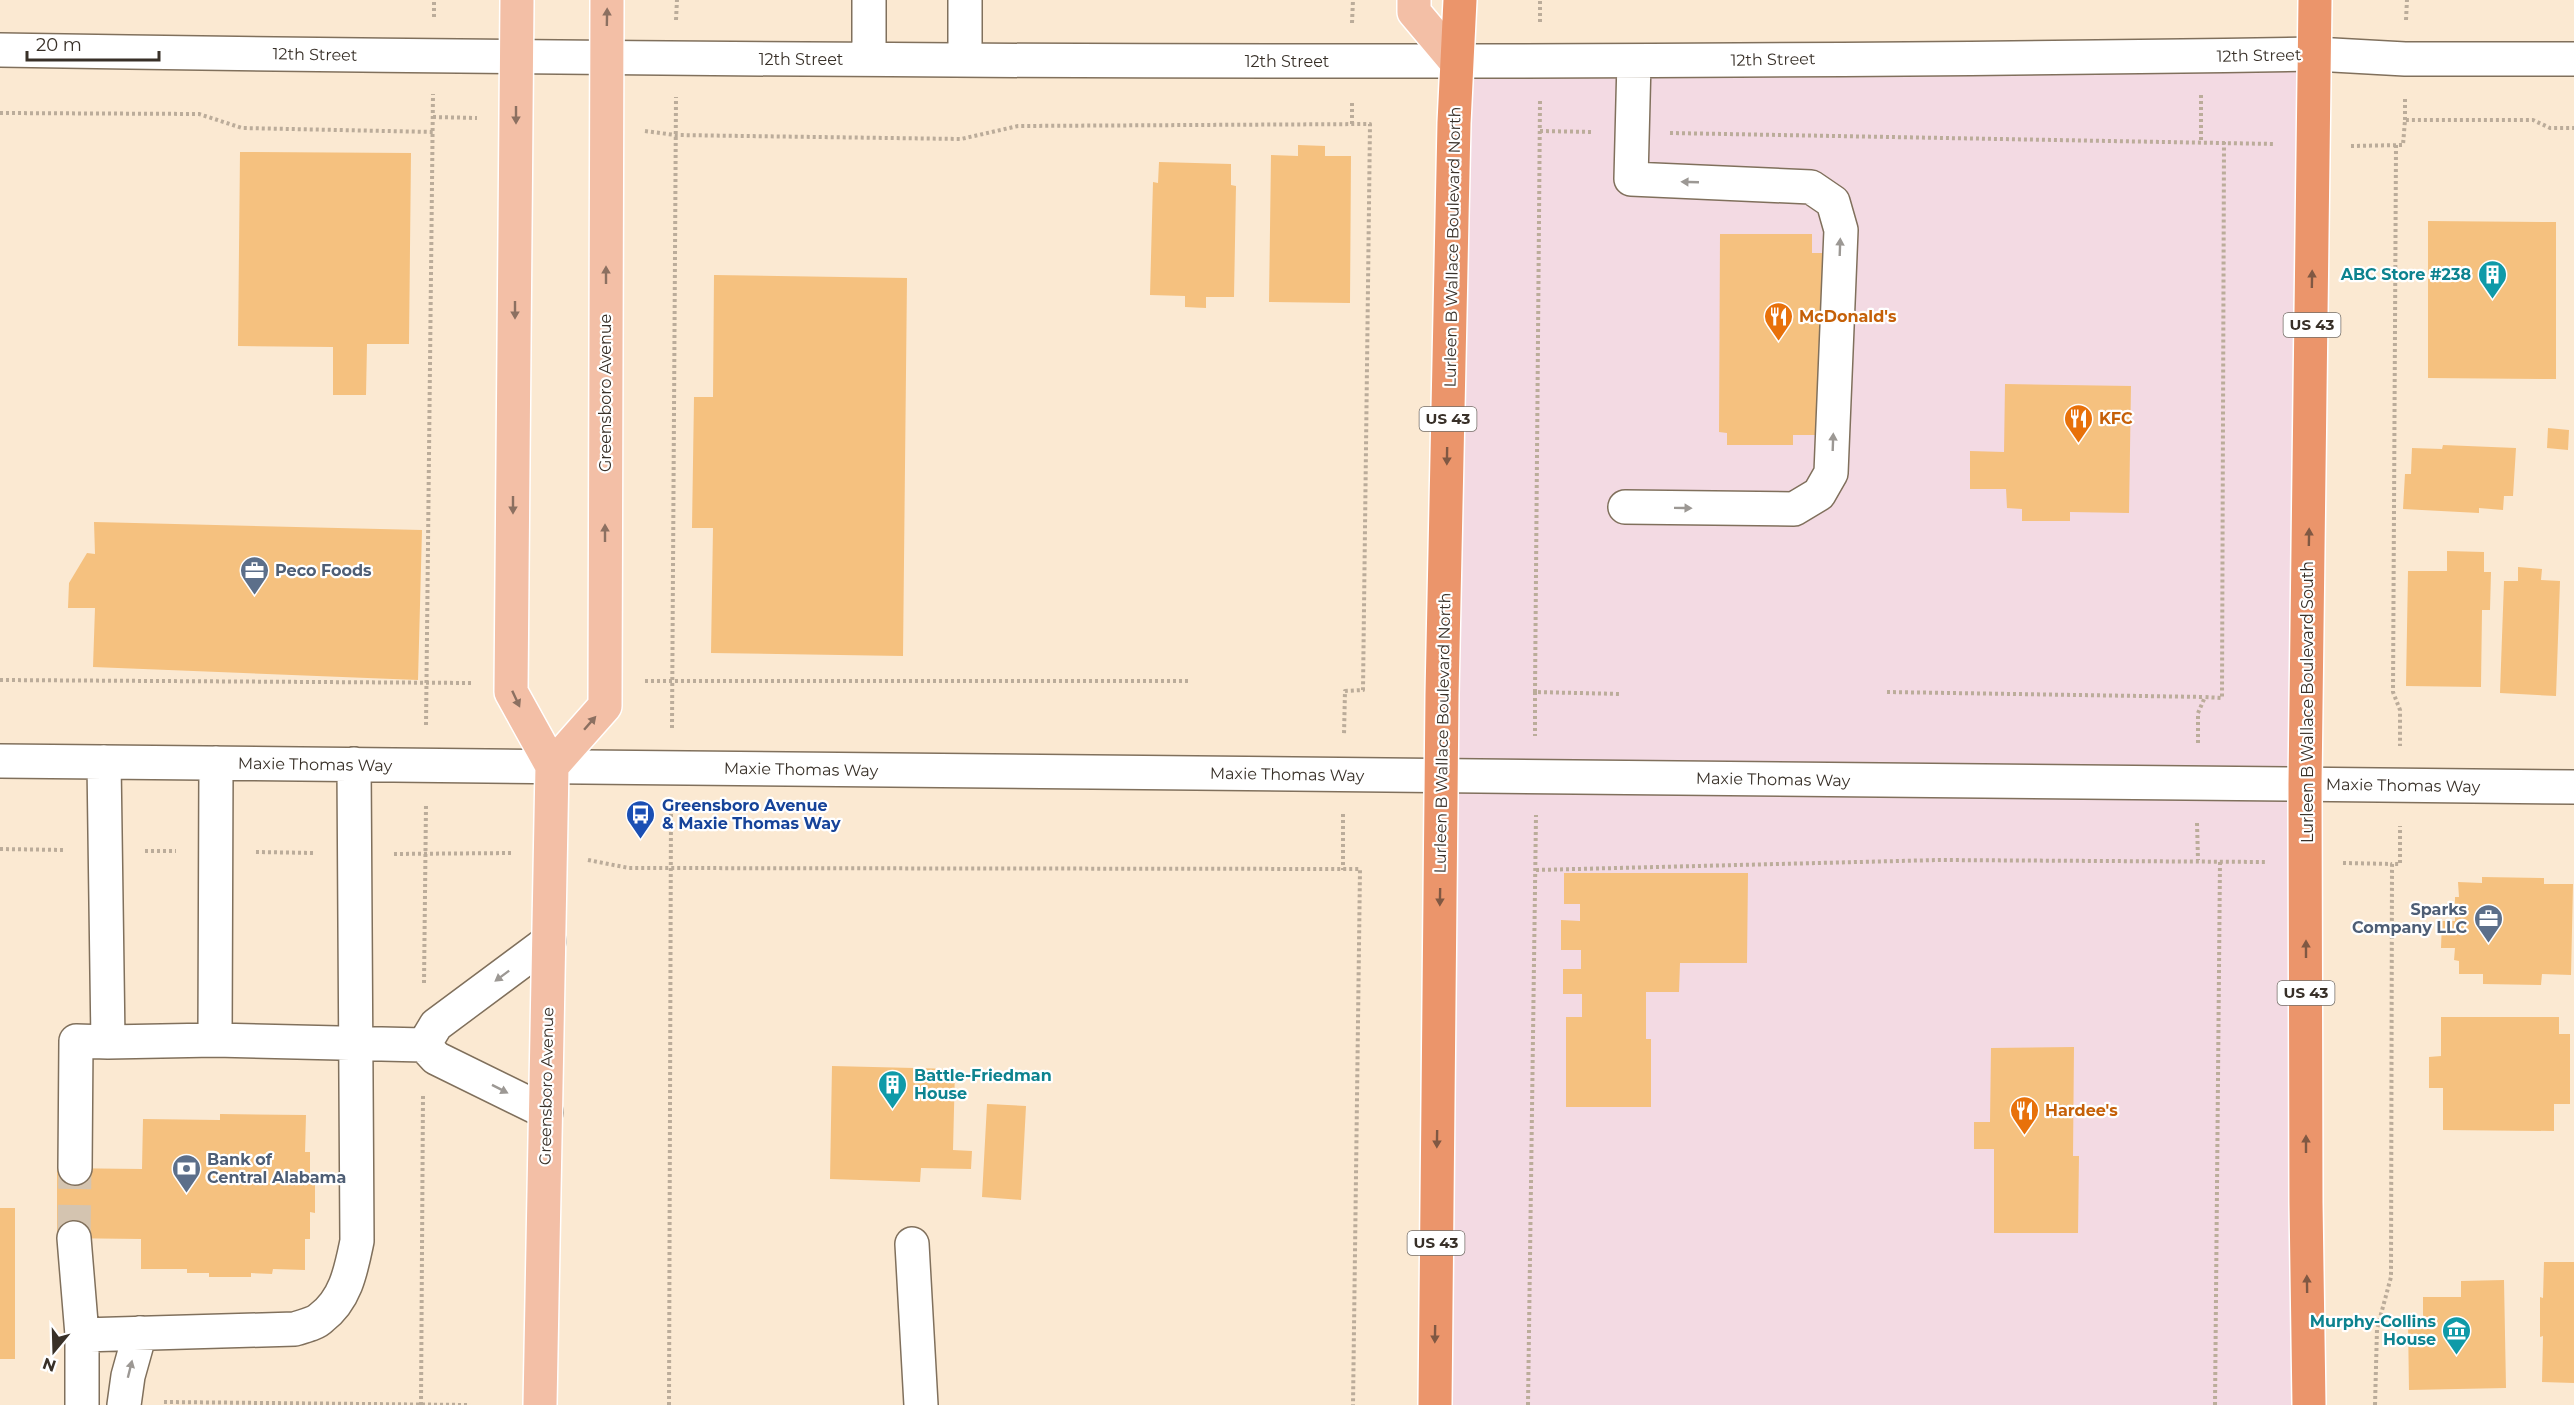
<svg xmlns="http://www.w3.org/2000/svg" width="2574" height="1405" font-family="Montserrat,sans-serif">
<rect width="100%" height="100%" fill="#fbe9d2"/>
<path fill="#f3dae3" d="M2315 54 2304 1405H1446L1456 62Z"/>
<path fill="#f5c17f" d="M1298 145 1325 146V156H1351L1350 303 1269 302 1271 155 1298 156Z
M240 152 411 153 409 344H367L366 395H333V347L238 346Z
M1159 162 1231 164V185L1236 186 1234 297H1206V308L1185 307V296L1150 295 1153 182 1158 183Z
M2428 221 2556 222V379L2428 378Z
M1720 234H1812V253H1825L1819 435H1793V445H1727V433L1719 432Z
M714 275 907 278 903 656 711 653 713 528H692L694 397H713Z
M2005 384 2131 386 2129 513 2070 512V521H2022V509L2007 508 2006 489H1970V451L2004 452Z
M2548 428 2569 430 2568 450 2547 448Z
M2443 445 2516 448 2513 496H2504L2503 510 2479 508V513L2403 509 2405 474H2411L2412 448 2442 449Z
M94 522 422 530 418 680 93 667 95 608H68L69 583 87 553 95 554Z
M2447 551 2484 552V572H2491L2490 610H2482L2481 687 2406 686 2408 571H2447Z
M2518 567 2542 569 2541 580 2560 581 2556 696 2500 693 2504 581H2518Z
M1564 873H1748L1747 963H1680L1679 992H1646V1039H1651V1107H1566V1017H1582V994H1563V969H1581V950H1561V920L1580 921V904H1564Z
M2482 877 2544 878V884H2573L2571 975 2542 974 2541 985 2483 984V974H2459V961L2454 960 2455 948H2441L2442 921H2455V897H2459L2458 882 2482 883Z
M2441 1017H2559V1034H2570V1104H2554V1131L2443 1130V1088H2429V1057L2441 1056Z
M2074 1047 2073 1156H2079L2078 1233H1994V1149H1974V1122H1990L1991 1048Z
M832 1066 955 1069 953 1150 972 1151 971 1169 921 1168 920 1182 830 1179Z
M987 1104 1026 1106 1021 1200 982 1197Z
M220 1114 306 1115 305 1152H310V1173H315V1213L310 1212V1239H305V1270L273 1269 272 1274 251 1273V1277H209V1273H187V1269H141V1239L57 1238V1168L142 1169 143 1119 220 1120Z
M0 1208H15V1359H0Z
M2544 1262H2574V1383L2542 1382 2543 1336 2540 1337V1297L2543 1298Z
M2504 1280 2506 1388 2409 1390 2408 1322H2423V1297H2461V1281Z"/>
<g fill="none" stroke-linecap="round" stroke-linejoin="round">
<path stroke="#d4c4b0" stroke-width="33" stroke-dasharray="33 16" stroke-linecap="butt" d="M74 1238 75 1168"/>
<defs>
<path id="minor" d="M965 0V60
M0 50C772 62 1544 66 2315 54L2405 59H2574
M869 59V0
M1625 507 1794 509 1819 494 1831 473 1841 230 1833 202 1811 187 1631 179 1634 61
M0 761 2574 787
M104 762 108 1042 215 1040
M216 763 215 1040 424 1045
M546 1112 436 1058 424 1045 436 1025 549 941
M75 1168 76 1041 108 1042
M74 1238 82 1335V1405
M912 1244 921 1405
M82 1335 295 1329C303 1326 315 1324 321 1318 346 1299 351 1270 357 1241L354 764
M124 1405 128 1376 140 1333"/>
<path id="major" d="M517 0 511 692 552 766 540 1405
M1414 0V12L1456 62
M552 766 605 706 607 0"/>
<path id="highway" d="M1435 1405 1442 695 1454 123 1460 0
M2309 1405 2306 1203 2305 784 2315 0"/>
</defs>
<use href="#minor" stroke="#80705c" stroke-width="36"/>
<use href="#major" stroke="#fff" stroke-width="36"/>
<use href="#highway" stroke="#fff" stroke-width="36"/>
<path stroke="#bbac9a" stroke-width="4" stroke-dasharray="3 3" stroke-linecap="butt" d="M434 17V0
M676 20 677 0
M2406 20 2407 0
M1540 22V0
M1352 23 1353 0
M2201 95V142
M1540 101 1535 692 1621 694
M0 113 199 114 242 128 433 132
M433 117 477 118
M2405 120V97
M1352 124V100
M645 131 675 135 961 139 1018 126 1370 124 1363 690 1345 691 1344 735
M1540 131 1594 132
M1670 133 2275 144
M2396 145 2393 692 2400 710V746
M2351 146 2403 145 2405 120H2533L2550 128H2574
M0 680 472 683
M645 681H1190
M1535 692V736
M1887 692 2205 697
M426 725 433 94
M672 728 676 97
M2198 743V713L2205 697 2222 698 2224 142
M1343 814V870
M2197 823 2198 860
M0 849 65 850
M145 851H176
M256 852 314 853
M394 854 512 853
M588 860 629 868 1360 869 1353 1405
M2343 863 2392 864
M1536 870 1939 860 2267 862
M424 983 426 805
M164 1402 470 1405
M421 1405 423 1096
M669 1405 671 808
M1528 1405 1536 815
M2215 1405 2220 861
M2375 1405 2377 1329 2391 1277 2392 864H2400V826"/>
<use href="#minor" stroke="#fff" stroke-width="33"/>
<use href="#major" stroke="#f3bfa6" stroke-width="33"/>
<use href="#highway" stroke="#eb956b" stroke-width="33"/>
</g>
<defs><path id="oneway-solid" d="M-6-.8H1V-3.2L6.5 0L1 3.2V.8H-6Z" transform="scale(1.5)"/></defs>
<g fill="#8c7061">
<use href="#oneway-solid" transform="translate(607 17) rotate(-89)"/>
<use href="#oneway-solid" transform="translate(516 115) rotate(90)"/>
<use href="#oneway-solid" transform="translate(606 275) rotate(-90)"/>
<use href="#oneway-solid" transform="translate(515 310) rotate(90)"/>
<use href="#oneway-solid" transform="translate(513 505) rotate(90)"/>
<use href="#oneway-solid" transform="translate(605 533) rotate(-90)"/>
<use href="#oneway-solid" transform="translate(516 699) rotate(65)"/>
<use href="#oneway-solid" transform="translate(590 723) rotate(-49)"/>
</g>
<g fill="#9c9894">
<use href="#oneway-solid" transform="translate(1690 182) rotate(-178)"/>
<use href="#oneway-solid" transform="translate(1840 247) rotate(-88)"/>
<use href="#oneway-solid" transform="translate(1833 442) rotate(-88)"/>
<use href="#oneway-solid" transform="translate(1683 508) rotate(1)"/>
<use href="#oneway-solid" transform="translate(502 976) rotate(143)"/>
<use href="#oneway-solid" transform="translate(500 1089) rotate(27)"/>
<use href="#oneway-solid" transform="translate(130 1369) rotate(-76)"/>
</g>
<g fill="#805843">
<use href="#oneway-solid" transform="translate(2312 279) rotate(-89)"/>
<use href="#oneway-solid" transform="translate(1447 456) rotate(91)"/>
<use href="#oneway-solid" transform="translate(2309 537) rotate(-89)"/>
<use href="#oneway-solid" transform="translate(1440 897) rotate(91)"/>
<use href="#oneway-solid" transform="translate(2306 949) rotate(-90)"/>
<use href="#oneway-solid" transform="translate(1437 1139) rotate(91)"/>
<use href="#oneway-solid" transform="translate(2306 1144) rotate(-90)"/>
<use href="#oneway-solid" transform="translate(2307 1284) rotate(-91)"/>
<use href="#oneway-solid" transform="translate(1435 1334) rotate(91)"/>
</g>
<defs>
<symbol id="building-pin" viewBox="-11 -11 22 30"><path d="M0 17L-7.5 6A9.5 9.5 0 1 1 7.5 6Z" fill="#0f9aa8" stroke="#fff"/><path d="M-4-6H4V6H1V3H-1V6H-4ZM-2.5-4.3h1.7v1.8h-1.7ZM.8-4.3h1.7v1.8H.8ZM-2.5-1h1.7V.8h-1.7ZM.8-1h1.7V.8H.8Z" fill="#fff"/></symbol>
<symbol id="restaurant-pin" viewBox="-11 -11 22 30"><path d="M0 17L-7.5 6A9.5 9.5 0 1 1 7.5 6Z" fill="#e8710a" stroke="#fff"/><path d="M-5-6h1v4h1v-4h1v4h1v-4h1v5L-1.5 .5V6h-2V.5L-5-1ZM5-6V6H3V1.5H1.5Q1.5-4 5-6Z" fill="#fff"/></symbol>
<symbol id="office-pin" viewBox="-11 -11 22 30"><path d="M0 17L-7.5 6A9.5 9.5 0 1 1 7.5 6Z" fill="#5c6f8a" stroke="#fff"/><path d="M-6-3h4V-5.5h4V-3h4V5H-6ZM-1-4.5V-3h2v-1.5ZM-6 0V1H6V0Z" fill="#fff"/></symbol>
<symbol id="bus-pin" viewBox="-11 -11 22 30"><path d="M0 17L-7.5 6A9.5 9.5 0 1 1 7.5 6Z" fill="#1a4fb4" stroke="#fff"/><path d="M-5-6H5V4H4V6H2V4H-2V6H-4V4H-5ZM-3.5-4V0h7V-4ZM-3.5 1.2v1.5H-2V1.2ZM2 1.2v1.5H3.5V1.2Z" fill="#fff"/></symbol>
<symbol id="bank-pin" viewBox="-11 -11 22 30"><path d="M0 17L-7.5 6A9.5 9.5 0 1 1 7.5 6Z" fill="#5c6f8a" stroke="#fff"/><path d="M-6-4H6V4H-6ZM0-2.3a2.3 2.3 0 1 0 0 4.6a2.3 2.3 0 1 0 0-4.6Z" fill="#fff"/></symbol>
<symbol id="museum-pin" viewBox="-11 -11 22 30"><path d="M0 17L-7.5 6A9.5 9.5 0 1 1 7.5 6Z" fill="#0f9aa8" stroke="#fff"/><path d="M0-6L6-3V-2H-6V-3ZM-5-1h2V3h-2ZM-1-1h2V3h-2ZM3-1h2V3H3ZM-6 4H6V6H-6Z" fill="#fff"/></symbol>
</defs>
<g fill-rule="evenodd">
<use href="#building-pin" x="2476" y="258" width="33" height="45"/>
<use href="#restaurant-pin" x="1762" y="300" width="33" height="45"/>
<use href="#restaurant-pin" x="2062" y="402" width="33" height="45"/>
<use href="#office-pin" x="238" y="554" width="33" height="45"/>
<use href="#bus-pin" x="624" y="798" width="33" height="45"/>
<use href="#office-pin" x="2472" y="902" width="33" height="45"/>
<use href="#building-pin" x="876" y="1068" width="33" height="45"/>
<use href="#restaurant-pin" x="2008" y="1094" width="33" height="45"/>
<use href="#bank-pin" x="170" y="1152" width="33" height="45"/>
<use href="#museum-pin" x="2440" y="1314" width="33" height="45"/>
</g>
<g text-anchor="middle" stroke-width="4.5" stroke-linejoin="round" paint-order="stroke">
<g fill="#fff" stroke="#746e68" stroke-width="1.5">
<rect x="2283.5" y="313" width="57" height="24" rx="4.5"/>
<rect x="1419.5" y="407" width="57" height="24" rx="4.5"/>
<rect x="2277.5" y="981" width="57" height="24" rx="4.5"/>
<rect x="1407.5" y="1231" width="57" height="24" rx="4.5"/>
</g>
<g font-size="15" font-weight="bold" fill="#383028">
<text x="2312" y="330">US 43</text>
<text x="1448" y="424">US 43</text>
<text x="2306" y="998">US 43</text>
<text x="1436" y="1248">US 43</text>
</g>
<g font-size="16" fill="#383028" stroke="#fff">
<text transform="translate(315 54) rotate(1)" y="6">12th Street</text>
<text transform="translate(2259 55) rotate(-1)" y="6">12th Street</text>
<text x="801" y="65">12th Street</text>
<text transform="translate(1773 59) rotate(-1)" y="6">12th Street</text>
<text x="1287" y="67">12th Street</text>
<text transform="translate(1452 247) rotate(-89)" y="6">Lurleen B Wallace Boulevard North</text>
<text transform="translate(605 393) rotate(-90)" y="6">Greensboro Avenue</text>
<text transform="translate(2307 702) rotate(-90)" y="6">Lurleen B Wallace Boulevard South</text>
<text transform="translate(1442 733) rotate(-89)" y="6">Lurleen B Wallace Boulevard North</text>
<text transform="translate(315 764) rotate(1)" y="6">Maxie Thomas Way</text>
<text transform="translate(801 769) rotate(1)" y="6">Maxie Thomas Way</text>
<text transform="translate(1287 774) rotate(1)" y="6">Maxie Thomas Way</text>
<text transform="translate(1773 779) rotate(1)" y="6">Maxie Thomas Way</text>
<text transform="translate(2403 785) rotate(1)" y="6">Maxie Thomas Way</text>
<text transform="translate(546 1086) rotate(-89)" y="6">Greensboro Avenue</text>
</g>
<g font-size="16" font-weight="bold" fill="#0d838f" stroke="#fff" text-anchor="end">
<text x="2471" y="280">ABC Store #238</text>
<text x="914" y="1081" text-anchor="start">Battle-Friedman<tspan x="914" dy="18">House</tspan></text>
<text x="2436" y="1327">Murphy-Collins<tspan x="2436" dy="18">House</tspan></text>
</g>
<g font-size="16" font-weight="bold" fill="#c56008" stroke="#fff" text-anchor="start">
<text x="1799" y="322">McDonald's</text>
<text x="2099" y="424">KFC</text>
<text x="2045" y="1116">Hardee's</text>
</g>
<g font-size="16" font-weight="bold" fill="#4e5e75" stroke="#fff" text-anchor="start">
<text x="275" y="576">Peco Foods</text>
<text x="2467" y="915" text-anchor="end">Sparks<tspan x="2467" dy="18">Company LLC</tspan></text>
<text x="207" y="1165">Bank of<tspan x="207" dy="18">Central Alabama</tspan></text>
</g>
<g font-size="16" font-weight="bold" fill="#164399" stroke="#fff" text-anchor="start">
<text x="662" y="811">Greensboro Avenue<tspan x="662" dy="18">&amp; Maxie Thomas Way</tspan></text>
</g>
</g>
<g transform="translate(54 1351) rotate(199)" stroke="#ffffff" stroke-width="4.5" paint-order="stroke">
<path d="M0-4.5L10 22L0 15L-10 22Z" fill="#383028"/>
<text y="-9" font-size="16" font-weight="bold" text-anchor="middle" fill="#383028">N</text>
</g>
<path d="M27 51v9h132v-9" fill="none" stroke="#383028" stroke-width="3"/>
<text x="36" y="51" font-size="18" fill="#383028" stroke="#ffffff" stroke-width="4.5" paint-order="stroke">20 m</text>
</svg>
